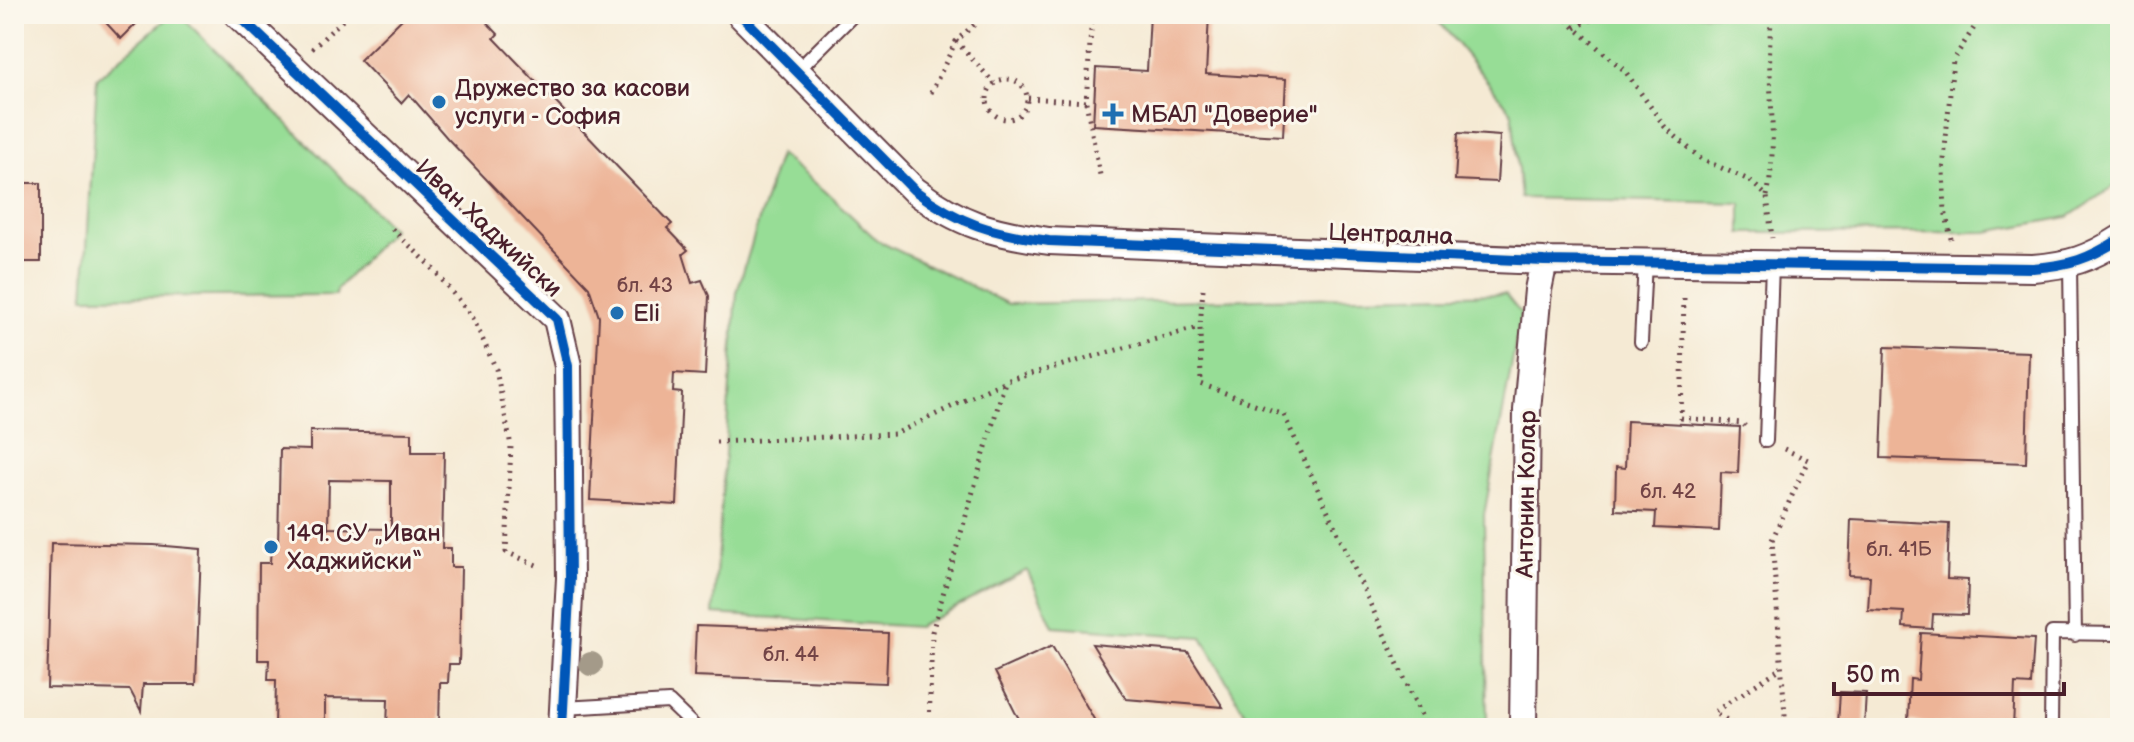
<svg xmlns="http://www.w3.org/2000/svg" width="2134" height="742" font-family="'Balsamiq Sans',sans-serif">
<rect width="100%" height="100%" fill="#fbf7ec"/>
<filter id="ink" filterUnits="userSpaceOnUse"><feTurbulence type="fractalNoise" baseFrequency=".0125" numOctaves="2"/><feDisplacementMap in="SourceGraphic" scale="16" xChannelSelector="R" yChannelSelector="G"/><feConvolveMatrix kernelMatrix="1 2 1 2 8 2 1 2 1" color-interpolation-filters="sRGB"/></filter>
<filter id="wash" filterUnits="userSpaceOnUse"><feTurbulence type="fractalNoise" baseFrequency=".006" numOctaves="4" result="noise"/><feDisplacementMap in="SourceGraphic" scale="32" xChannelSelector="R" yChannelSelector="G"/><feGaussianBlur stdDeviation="1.8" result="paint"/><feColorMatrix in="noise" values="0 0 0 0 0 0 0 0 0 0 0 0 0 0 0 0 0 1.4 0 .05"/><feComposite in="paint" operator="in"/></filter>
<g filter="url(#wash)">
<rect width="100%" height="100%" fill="#f5ead4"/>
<path fill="#97dd96" stroke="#707e60" stroke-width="2" d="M172 14H179L392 229 337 289 336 295 84 297 97 78Z
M1433 14H2120V182L2068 217 1987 232 1741 233V203L1521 198 1512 112Z
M779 154 825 191 878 241 1008 304 1505 294 1521 314 1484 515 1487 728H1253L1202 637 1053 626 1027 570 918 627 713 614 737 292Z"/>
<g id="blocks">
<path fill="#edb497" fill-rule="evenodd" d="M98 14H146L121 39Z
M407 14H479L498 34 494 38 672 224 667 228 688 250 683 254 692 283 702 280 709 296 705 375 674 373 673 392 682 393 677 505 590 500 599 317 589 287 448 139 409 94 401 103 360 60Z
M1150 14H1209L1206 74 1286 79 1283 136 1093 125 1096 68 1147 71Z
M1458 133 1500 136 1497 182 1455 180Z
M14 183H41V262H14Z
M1885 347 2029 352 2026 463 1881 458Z
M1627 421 1740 427 1738 473 1721 472 1719 531 1655 528 1656 512 1615 510 1616 467 1625 468Z
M310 431 412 433V452H444L442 548H451V567H461L459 664H449L448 683H440L439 728H387L388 699 325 698V728H275L276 680H268L269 660H258L259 563H270L271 545H278L280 449 310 450ZM329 480 391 481V529L328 528Z
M1851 519 1949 524 1947 579 1968 580 1967 615 1933 614 1932 629 1903 627 1904 612 1868 610 1870 576 1849 575Z
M51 543 154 545 201 549 196 684H143L141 711 130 690 47 688Z
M696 626 888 633 886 683 694 676Z
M1921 633 2034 639 2031 685 2015 684 2013 728H1949V724L1908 722 1910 679 1918 680Z
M1092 644 1188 652 1223 707 1126 699Z
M1052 646 1099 728H1025L1015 712 995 672Z
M1840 692 1866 693 1864 728H1808V722L1838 724Z
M1601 722 1686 725V728H1601Z"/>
</g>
</g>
<g filter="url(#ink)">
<use href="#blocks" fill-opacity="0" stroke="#643d44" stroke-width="2"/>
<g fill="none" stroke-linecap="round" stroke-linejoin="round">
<defs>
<path id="service" d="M796 72 854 14
M2070 265 2075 635
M1641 342 1645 261
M1766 441 1772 264
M563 708 669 702 696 728
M2051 728 2052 633 2120 634"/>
<path id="minor" d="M237 14 557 319 568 366 570 578 562 728
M740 14 914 190C961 225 992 233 1049 241L1544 261 2033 268C2070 265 2089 259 2120 239
M1523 728 1527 410 1538 290 1544 261"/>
</defs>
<use href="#service" stroke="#643d44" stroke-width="16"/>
<use href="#minor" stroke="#643d44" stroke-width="30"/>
<path stroke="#643d44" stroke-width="5" stroke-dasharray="2 6" stroke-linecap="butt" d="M1092 14 1086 102 1100 175
M1562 14 1575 28 1625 71 1665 127 1701 159 1749 180 1767 196 1772 238
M1575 28 1602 14
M956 41 994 83
M312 49 349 14
M987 99a20 20 0 1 1 40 0a20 20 0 1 1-40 0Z
M931 93 956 41 986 14
M1028 98 1086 102
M1767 196C1780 136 1764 75 1772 14
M392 229 430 265 473 318 496 369 511 446 506 552 541 567
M1951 239 1945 210 1943 171 1953 60 1983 14
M1203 289 1200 327 1201 384 1284 415 1427 728
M1684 298 1681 418 1742 423 1745 426
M716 442 895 434 1005 381 1200 327
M1784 449 1808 460 1772 540 1786 728
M929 728 932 632 1005 382
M1740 728 1714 712 1781 668"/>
<use href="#service" stroke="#fff" stroke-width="12"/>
<use href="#minor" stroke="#fff" stroke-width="26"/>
<defs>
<path id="cycleway" d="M237 14 557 319 568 366 570 578 562 728
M740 14 914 190C961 225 992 233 1049 241L1544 261 2033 268C2070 265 2089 259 2120 239"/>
</defs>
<use href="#cycleway" stroke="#fbf7ec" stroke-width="15"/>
<use href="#cycleway" stroke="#0057b8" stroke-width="10"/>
</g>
<circle fill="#a49a89" cx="591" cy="664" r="12"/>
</g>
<g fill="#1f6fb2" stroke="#fbf7ec" stroke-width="3">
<circle cx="439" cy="102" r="8"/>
<path d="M1109 102h8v8h8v8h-8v8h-8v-8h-8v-8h8z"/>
<circle cx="617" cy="313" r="8"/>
<circle cx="271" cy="547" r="8"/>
</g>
<g text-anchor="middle" stroke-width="6" stroke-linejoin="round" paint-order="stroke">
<g font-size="20" fill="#734446">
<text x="645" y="292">бл. 43</text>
<text x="1668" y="498">бл. 42</text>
<text x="1899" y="556">бл. 41Б</text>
<text x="791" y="661">бл. 44</text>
</g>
<g font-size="24" fill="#4a1f2b" stroke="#fbf7ec" text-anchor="start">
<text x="455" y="96">Дружество за касови<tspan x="455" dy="28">услуги - София</tspan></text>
<text x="1131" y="122">МБАЛ "Доверие"</text>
<text x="633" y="321">Eli</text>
<text x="287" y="541">149. СУ „Иван<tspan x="287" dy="28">Хаджийски“</tspan></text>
</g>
<g font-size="24" fill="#4a1f2b" stroke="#fbf7ec">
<text transform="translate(489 228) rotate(43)" y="8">Иван Хаджийски</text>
<text transform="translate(1391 234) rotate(2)" y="8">Централна</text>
<text transform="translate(1526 494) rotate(-89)" y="8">Антонин Колар</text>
</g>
</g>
<rect width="2134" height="742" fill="none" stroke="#fbf7ec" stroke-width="48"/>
<path d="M1834 682v12h230v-12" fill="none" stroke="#4a1f2b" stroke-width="4"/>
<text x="1846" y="682" font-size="24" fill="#4a1f2b" stroke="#fbf7ec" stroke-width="6" paint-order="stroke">50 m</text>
</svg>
